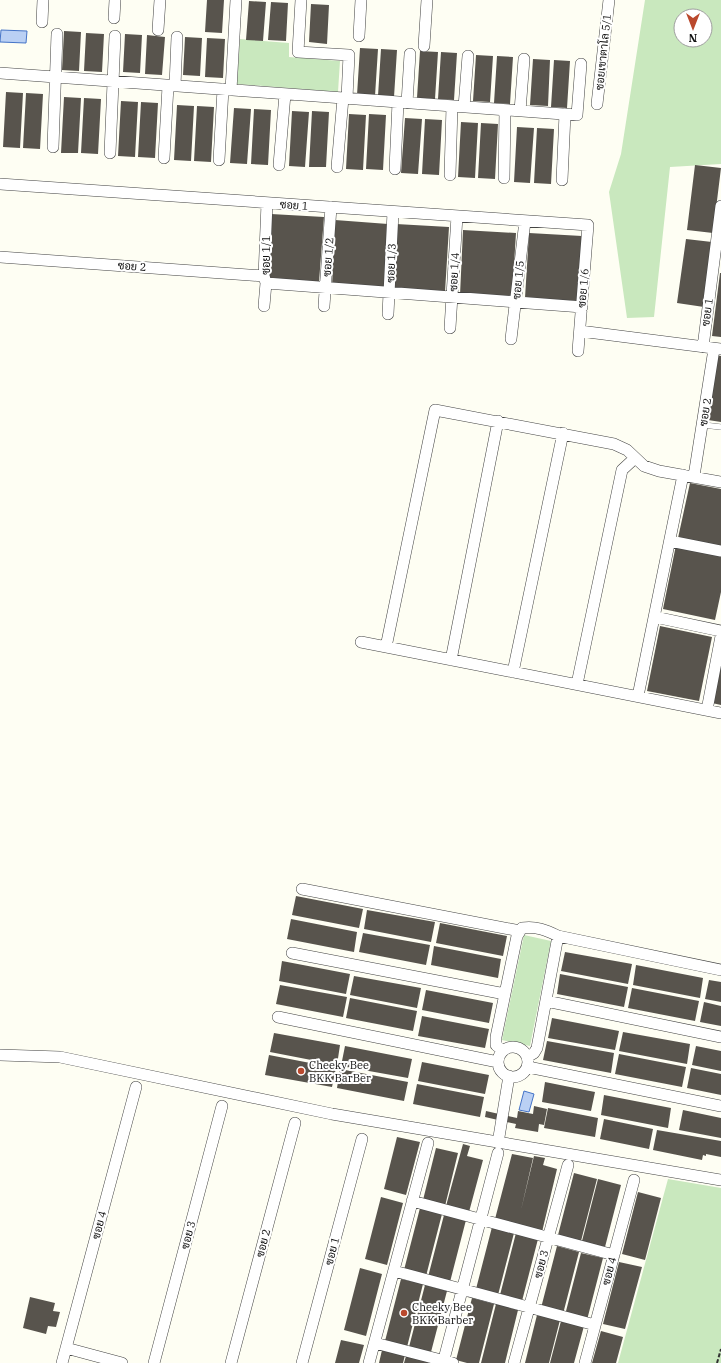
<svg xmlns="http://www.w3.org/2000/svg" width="721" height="1363" font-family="'IBM Plex Serif',Sarabun,serif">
<rect width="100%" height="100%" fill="#fefef3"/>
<path fill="#c9e8be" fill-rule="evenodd" d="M645 0H721V164L670 167 654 317 627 318 609 192 621 154ZM681 16H705V40H681Z
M240 39 289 43V57L340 61 338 92 237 84Z
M524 935 551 941 530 1046 502 1040Z
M668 1179 721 1188V1363H618Z"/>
<path fill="#bad0f4" stroke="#4473c7" d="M1 30 27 31 26 43 0 42Z
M524 1091 534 1094 529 1112 519 1110Z"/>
<path fill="#58544d" d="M207 0H224L222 33 205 32Z
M249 1 266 2 263 41 246 40Z
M271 2 288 3 286 41 268 40Z
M311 4 329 5 327 44 309 42Z
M64 31 81 32 79 71 62 70Z
M86 33 104 34 102 72 84 71Z
M125 34 142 35 140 73 123 72Z
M147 35 165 37 162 75 145 74Z
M185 37 202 38 200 76 183 75Z
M207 38 225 39 223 78 205 77Z
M360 48 378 49 375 96 357 95Z
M381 49 397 50 394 97 378 96Z
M420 51 438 52 435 99 417 98Z
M441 52 457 53 454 100 438 99Z
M476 55 493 56 490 102 473 101Z
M497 56 513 57 510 104 494 103Z
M533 59 550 60 548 106 530 105Z
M554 60 570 61 567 108 551 107Z
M6 92 23 93 20 148 3 147Z
M26 93 43 94 40 149 23 148Z
M64 97 81 98 78 153H61Z
M84 98 101 99 98 154 81 153Z
M121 101 138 102 135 157 118 156Z
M141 102 158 103 155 158 138 157Z
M177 105 194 106 191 161 174 160Z
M197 106 214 107 211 162 194 161Z
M234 108 251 109 247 164 230 163Z
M254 109 271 110 268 165 251 164Z
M292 111 309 112 305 167 289 166Z
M312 111 329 112 326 167H309Z
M349 114 366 115 363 170 346 169Z
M369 114 386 115 383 170 366 169Z
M405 118 422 119 418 174 401 173Z
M425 119 442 120 439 175 422 174Z
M461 122 478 123 475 178 458 177Z
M481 123 498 124 495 179 478 178Z
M517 127 534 128 530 183 514 182Z
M537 128 554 129 551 184 534 183Z
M695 165 721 168 713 233 687 230Z
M271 214 324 217 319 282 267 279Z
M335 220 388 224 384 288 332 286Z
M396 224 449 227 445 292 393 289Z
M463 230 516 233 512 297 460 295Z
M529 233 582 236 578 301 525 298Z
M686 239 712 242 704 307 677 303Z
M720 273H721V337L712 336Z
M716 355 721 356V422L708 420Z
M690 483 721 489V548L678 538Z
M676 545 721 554V592L715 620 663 609Z
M660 626 712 637 699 701 647 691Z
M721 664V705L712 703Z
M296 896 363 909 359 928 292 915Z
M367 910 435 922 431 942 364 929Z
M291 919 357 932 354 952 287 939Z
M440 923 507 936 503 956 436 943Z
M363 933 430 945 426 965 359 952Z
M434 946 501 959 498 978 431 965Z
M565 952 632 964 628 984 561 971Z
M282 961 350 974 346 994 279 981Z
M636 965 703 978 700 998 633 985Z
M560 974 628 987 624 1007 557 994Z
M354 976 421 988 417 1008 350 995Z
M709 980 721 982V1002L705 999Z
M280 985 347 997 343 1017 276 1004Z
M632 988 699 1001 695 1021 628 1008Z
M426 990 493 1003 489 1023 422 1010Z
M350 998 417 1011 413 1031 346 1018Z
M704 1002 721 1006V1026L700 1022Z
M422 1016 489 1029 485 1048 418 1036Z
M552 1018 619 1031 615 1050 548 1038Z
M623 1032 690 1044 687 1064 619 1051Z
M274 1033 340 1045 337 1065 270 1052Z
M547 1041 614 1053 611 1073 543 1060Z
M345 1046 412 1059 408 1078 341 1066Z
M696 1046 721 1051V1071L692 1065Z
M619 1054 686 1067 682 1087 615 1074Z
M269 1055 336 1068 332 1087 265 1075Z
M422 1062 489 1075 485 1094 418 1081Z
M691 1068 721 1074V1095L687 1088Z
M340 1069 408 1082 404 1101 337 1088Z
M545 1082 595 1092 591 1111 542 1102Z
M417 1084 484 1097 480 1117 413 1104Z
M604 1095 671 1108 668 1128 601 1115Z
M534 1106 547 1109 544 1125 539 1124 538 1132 515 1128 516 1124 485 1117 486 1111 517 1118 518 1111 533 1114Z
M548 1108 598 1118 595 1137 544 1128Z
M683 1110 721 1118V1138L679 1130Z
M604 1119 653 1129 649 1149 600 1139Z
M657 1130 721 1141V1157L706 1154V1156L703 1155 702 1160 653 1150Z
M397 1137 420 1142 406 1195 384 1189Z
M463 1144 470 1146 467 1156 483 1160 469 1212 446 1206Z
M436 1148 458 1153 445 1206 423 1200Z
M512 1154 533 1158 521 1210 534 1156 545 1158 543 1165 557 1169 542 1232 495 1219Z
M574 1173 597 1179 581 1241 558 1235Z
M598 1179 621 1185 605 1247 582 1241Z
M638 1192 661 1198 645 1260 622 1254Z
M381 1197 403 1203 387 1265 365 1259Z
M420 1208 442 1214 426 1276 404 1270Z
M444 1215 466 1220 450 1282 428 1277Z
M492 1227 514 1233 498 1295 476 1289Z
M516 1233 538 1239 522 1301 500 1295Z
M557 1246 579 1252 563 1314 541 1308Z
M581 1253 603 1258 587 1320 565 1315Z
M619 1262 642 1267 625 1329 603 1324Z
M360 1268 382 1274 366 1336 344 1330Z
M401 1279 423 1284 407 1347 385 1341Z
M425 1285 447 1291 431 1352 409 1347Z
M30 1297 55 1303 53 1311 60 1312 56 1327 48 1326 46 1334 23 1328Z
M472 1298 494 1304 479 1363H467L456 1360Z
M496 1304 518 1310 505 1363H481Z
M537 1315 560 1320 549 1363H525Z
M561 1321 584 1326 574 1363H550Z
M601 1331 623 1337 616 1363H592Z
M341 1340 364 1345 359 1363H335Z
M382 1350 405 1355 403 1363H379Z
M406 1356 428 1361V1363H404Z"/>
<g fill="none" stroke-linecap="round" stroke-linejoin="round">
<defs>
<path id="service" d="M703 425 721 427"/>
<path id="minor" d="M301 0 298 52 349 55 347 98
M114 18 115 0
M42 22 43 0
M158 30 160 0
M359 36 361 0
M424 46 427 0
M0 73 577 115 581 64
M175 86 177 37
M231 90 236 0
M407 103 410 54
M597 104 609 0
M464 107 468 56
M520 111 524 59
M53 147 57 34
M110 153 115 36
M164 158 168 86
M219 160 223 89
M279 165 285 94
M337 167 343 98
M395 169 398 102
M450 175 452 106
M504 178 505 110
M562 180 565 114
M0 184 588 225 578 351
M0 257 264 276
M266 283 582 307
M264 306 266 283 264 276 267 203
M324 306 331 207
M388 314 393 212
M450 328 457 216
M580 331 721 349
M511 339 525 221
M703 347 721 206
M694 476 714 349
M670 541 721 551
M655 617 721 631
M361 642 721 713
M386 647 435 410 614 444 627 450 644 466 659 471 721 482
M451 660 498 421
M513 672 563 433
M577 684 622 470 635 458
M638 696 683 475
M707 710 721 636
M302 889 520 931
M292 953 505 994
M546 1001 721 1037
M278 1017 498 1062
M498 1062a15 15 0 1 1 30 0a15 15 0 1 1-30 0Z
M503 1051 496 1045V1037L517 936 522 928C536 926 546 930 558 936L721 970
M0 1055 60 1057 332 1114 721 1180
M527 1057 534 1053 537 1048 558 936
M528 1067 721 1106
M498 1143 509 1076
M412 1201 614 1255
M394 1271 595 1325
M375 1343 453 1363
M66 1348 122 1363
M62 1363 136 1087
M154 1363 222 1106
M231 1363 295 1123
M302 1363 362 1139
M369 1363 428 1143
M443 1363 498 1153
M514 1363 568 1165
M585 1363 634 1180"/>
</defs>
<use href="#service" stroke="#434343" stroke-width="6"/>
<use href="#minor" stroke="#434343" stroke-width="12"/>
<path stroke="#323232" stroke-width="2" stroke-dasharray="4 2" stroke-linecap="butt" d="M717 1363 721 1349"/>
<use href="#service" stroke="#fff" stroke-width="5.5"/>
<use href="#minor" stroke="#fff" stroke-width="11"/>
</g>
<g fill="#ba492d" stroke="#fff" stroke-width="1.5">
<circle cx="301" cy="1071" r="4"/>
<circle cx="404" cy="1313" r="4"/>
</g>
<g text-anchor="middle" stroke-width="4" stroke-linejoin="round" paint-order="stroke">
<g font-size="11" fill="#101010" stroke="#fff">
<text transform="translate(603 52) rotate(-84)" y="4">ซอยเขาตาโล 5/1</text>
<text transform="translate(294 205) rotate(4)" y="4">ซอย 1</text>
<text transform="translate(266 255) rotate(-90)" y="4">ซอย 1/1</text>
<text transform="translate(328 257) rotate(-86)" y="4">ซอย 1/2</text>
<text transform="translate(391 263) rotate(-88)" y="4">ซอย 1/3</text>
<text transform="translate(132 266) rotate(4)" y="4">ซอย 2</text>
<text transform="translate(454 272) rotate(-87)" y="4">ซอย 1/4</text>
<text transform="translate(518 280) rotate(-84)" y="4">ซอย 1/5</text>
<text transform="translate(583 288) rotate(-85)" y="4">ซอย 1/6</text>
<text transform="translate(707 312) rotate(-82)" y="4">ซอย 1</text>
<text transform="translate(705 412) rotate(-81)" y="4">ซอย 2</text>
<text transform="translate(99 1225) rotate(-75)" y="4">ซอย 4</text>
<text transform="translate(188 1235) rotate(-75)" y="4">ซอย 3</text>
<text transform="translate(263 1243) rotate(-75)" y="4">ซอย 2</text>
<text transform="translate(332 1251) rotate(-75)" y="4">ซอย 1</text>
<text transform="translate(541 1264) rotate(-75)" y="4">ซอย 3</text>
<text transform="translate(609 1271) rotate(-75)" y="4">ซอย 4</text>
</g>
<g font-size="11" fill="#101010" stroke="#fff" text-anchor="start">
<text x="309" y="1069">Cheeky Bee<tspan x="309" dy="13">BKK BarBer</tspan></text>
<text x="412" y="1311">Cheeky Bee<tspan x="412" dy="13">BKK Barber</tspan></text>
</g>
</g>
<g transform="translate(693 28) rotate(180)"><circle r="19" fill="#ffffff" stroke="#9f9f9f"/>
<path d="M0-3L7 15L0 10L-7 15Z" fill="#ba492d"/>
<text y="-6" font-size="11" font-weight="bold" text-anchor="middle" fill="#101010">N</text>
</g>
</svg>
